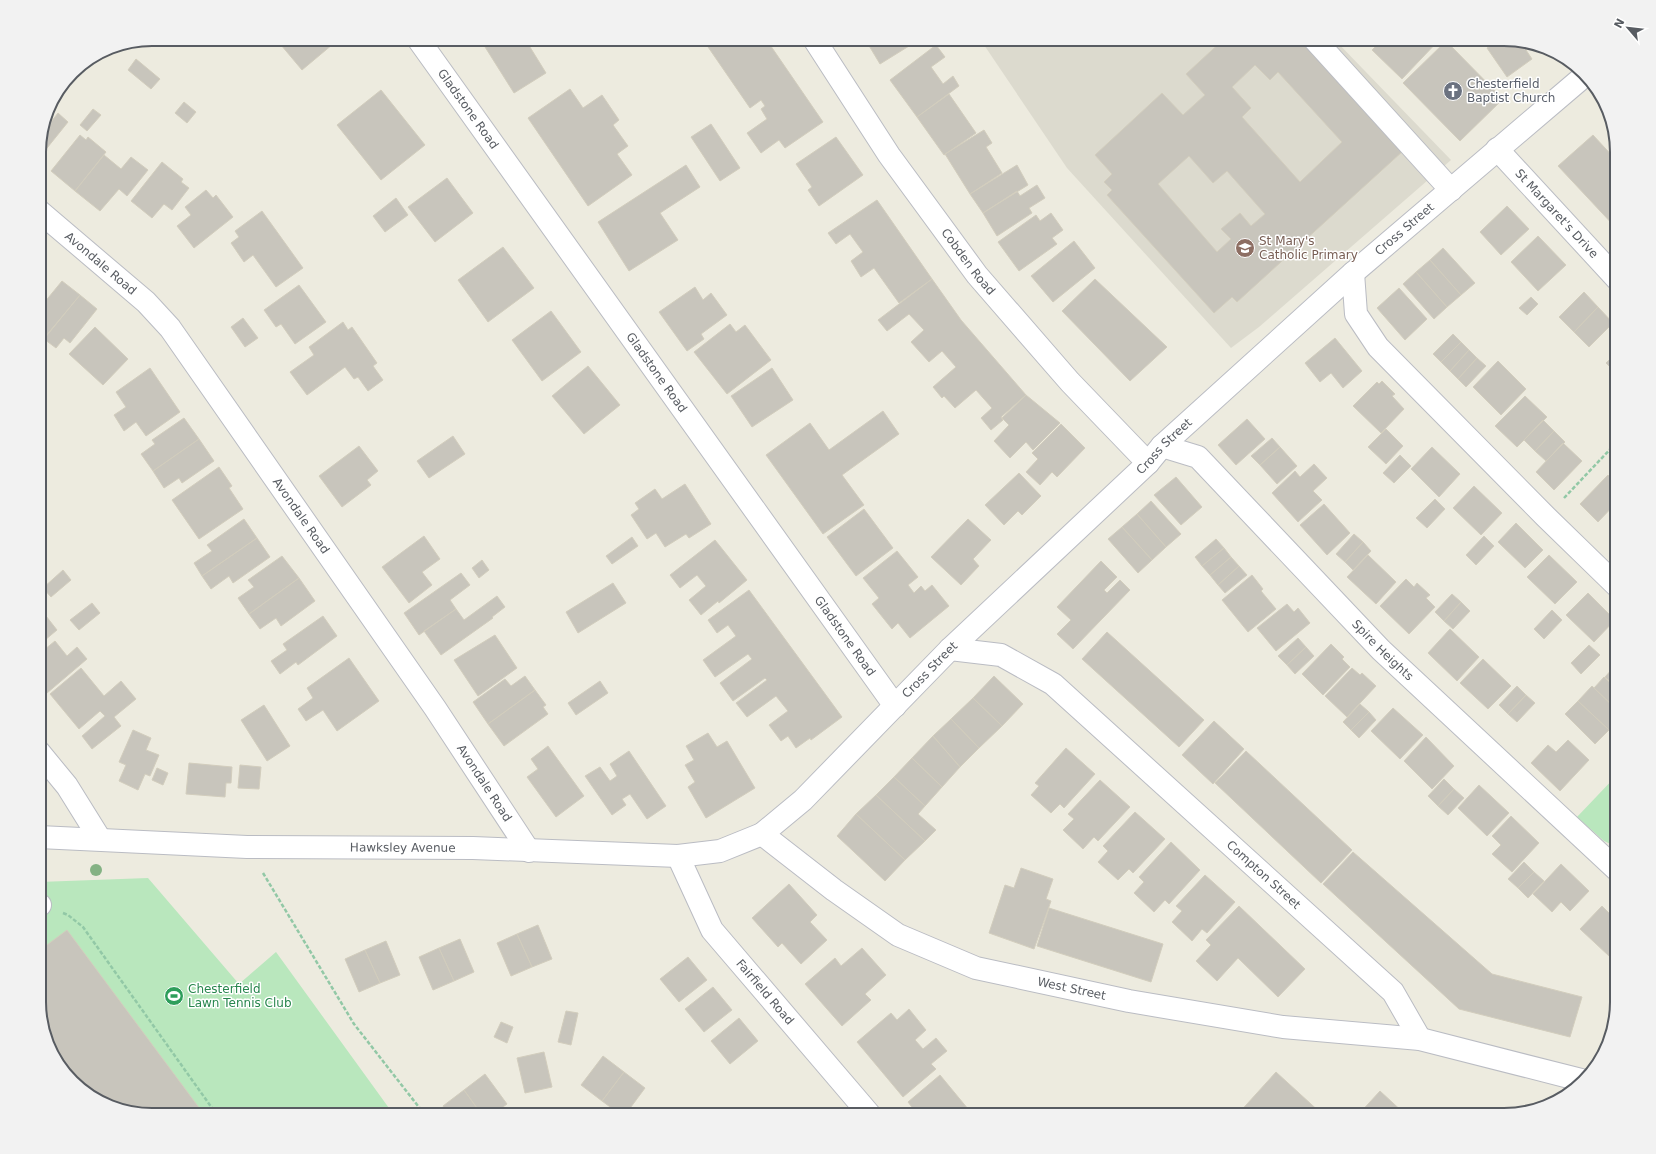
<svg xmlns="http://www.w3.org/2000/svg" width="1656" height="1154" font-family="'DejaVu Sans',sans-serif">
<rect width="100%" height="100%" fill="#edebdf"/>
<path fill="#dcdace" d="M980 39H1334L1451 160 1259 327 1231 348 1067 168Z"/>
<path fill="#b9e7bd" d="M1617 775V847L1604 841 1577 817Z
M148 878 239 984 276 952 394 1115H152L89 1096 54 1058 39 1009V882Z"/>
<path fill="#c8c5bc" stroke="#d2cdbd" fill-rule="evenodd" d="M276 39H339L302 70Z
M480 39H525L546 73 514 93Z
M714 39H766L823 122 785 148 779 140 761 153 747 133 767 119 761 109 765 106 761 100 750 108 706 44Z
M865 39H905L909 46 880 64Z
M1224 39H1302L1403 151 1237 302 1232 297 1214 313 1107 195 1112 190 1104 182 1112 174 1095 155 1162 93 1183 115 1205 95 1186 74ZM1255 65 1270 80 1278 72 1342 142 1300 182 1242 117 1251 108 1232 87ZM1189 156 1213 183 1227 171 1265 214 1251 226 1240 213 1221 229 1231 239 1217 252 1158 184Z
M1383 39H1440L1402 79 1372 50Z
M1500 39 1522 44 1532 59 1507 77 1487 48Z
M1446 41 1503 99 1460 141 1403 83Z
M936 45 945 57 931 67 943 84 953 76 959 86 917 117 890 80Z
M136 59 160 79 151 89 128 70Z
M570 89 583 108 602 95 619 120 613 125 628 146 617 154 632 175 588 206 528 118Z
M381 90 425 145 381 180 337 125Z
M949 94 976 133 944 155 917 117Z
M184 102 196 112 187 123 175 113Z
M93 109 101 115 87 131 80 125Z
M58 113 68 122 39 158V145L46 118 51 122Z
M711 124 740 168 720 181 691 137Z
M984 130 992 143 986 147 1002 173 970 194 945 154Z
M80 135 86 140 88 137 106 152 75 191 51 171Z
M1593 135 1617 161V229L1558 166Z
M836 137 863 175 819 206 808 190 812 187 796 164Z
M104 155 121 169 131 157 148 170 127 196 119 189 100 211 75 191Z
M162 162 183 179 181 182 189 188 172 210 164 204 152 218 131 201Z
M686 165 700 187 660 213 678 240 629 271 598 222Z
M1017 165 1028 185 983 213 970 194Z
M447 178 473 213 435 242 408 207Z
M1037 185 1045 198 1029 208 1032 213 997 236 983 213 1017 191 1020 196Z
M206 190 213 198 216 195 233 217 194 248 177 226 191 215 185 207Z
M396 198 408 215 385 232 373 216Z
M877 200 932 279 899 303 874 268 861 277 851 261 863 252 850 234 836 244 828 233Z
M1507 206 1529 229 1501 255 1480 232Z
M262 211 303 268 276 287 253 255 244 262 231 243 239 237 235 231Z
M1051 213 1063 230 1052 238 1057 244 1019 271 998 242 1036 215 1040 221Z
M1538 236 1566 265 1538 291 1511 262Z
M1074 241 1095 268 1053 302 1031 276Z
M503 247 534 288 488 322 458 280Z
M1443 248 1475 283 1461 295 1430 260Z
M1430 260 1461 295 1447 307 1416 272Z
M1416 272 1447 307 1434 319 1403 284Z
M932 279 961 320 1026 395 1001 417 1003 420 991 430 981 418 992 408 976 390 955 408 944 396 942 398 933 387 956 367 942 351 929 362 911 342 924 330 909 314 887 331 878 320Z
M1095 279 1167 347 1130 381 1062 311Z
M62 281 80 295 40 343 39 309Z
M299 285 326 322 295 344 281 324 276 327 264 310Z
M695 287 703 300 711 293 727 315 701 334 704 339 687 351 659 312Z
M1399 288 1427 319 1405 340 1377 308Z
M1584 292 1598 307 1574 332 1559 317Z
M80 295 97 309 70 343 64 338 56 348 44 339Z
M1531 297 1538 304 1527 315 1519 308Z
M1598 307 1613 323 1589 347 1574 332Z
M551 311 581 352 542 381 512 340Z
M243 318 258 338 245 347 231 327Z
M343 322 348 330 352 327 377 363 373 366 383 380 368 391 358 377 354 379 345 367 307 395 290 372 314 355 309 347Z
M730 324 736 332 745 325 771 360 727 394 694 352Z
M95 327 128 359 103 385 69 354Z
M1453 334 1461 342 1441 362 1433 354Z
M1335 338 1362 371 1343 388 1331 373 1320 382 1305 363Z
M1461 342 1469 350 1450 371 1441 362Z
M1469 350 1477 358 1458 379 1450 371Z
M1617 352V374L1606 363Z
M1477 358 1486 366 1466 387 1458 379Z
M1498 361 1526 389 1501 415 1473 387Z
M588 366 620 405 584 434 552 396Z
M150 368 180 412 146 436 136 422 124 431 114 415 126 407 116 392Z
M772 368 793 400 752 427 731 396Z
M1382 381 1395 394 1392 396 1404 409 1381 433 1353 406 1377 382 1379 384Z
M1026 395 1060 423 1033 450 1026 442 1010 458 994 441 1009 425 1002 418Z
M1525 396 1547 417 1517 447 1495 426Z
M883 411 899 434 842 475 864 505 823 534 766 455 810 423 829 450Z
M184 418 199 439 153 471 141 454 155 444 152 440Z
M1247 419 1265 439 1236 465 1218 445Z
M1543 420 1554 431 1535 451 1524 440Z
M1061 424 1085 448 1057 477 1052 472 1040 485 1026 472 1038 459 1032 453Z
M1386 429 1403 446 1386 464 1368 447Z
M1554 431 1565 442 1546 461 1535 451Z
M453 436 465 454 429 478 417 461Z
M1272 438 1280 447 1260 465 1251 456Z
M199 439 214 461 182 483 179 478 164 488 153 471Z
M1563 443 1582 461 1554 490 1536 472Z
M359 446 378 471 367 480 371 485 342 507 319 476Z
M1280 447 1297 466 1277 484 1260 465Z
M1432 447 1460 474 1439 497 1411 469Z
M1400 455 1411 466 1394 483 1383 473Z
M1314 464 1327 478 1313 491 1322 500 1298 522 1272 493 1295 471 1300 477Z
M219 467 232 486 229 488 243 509 199 539 172 500Z
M1019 473 1041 496 1022 515 1018 511 1004 525 985 505Z
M1608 475 1617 484V502L1598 522 1580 504Z
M1176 477 1202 507 1181 525 1154 495Z
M685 484 711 524 689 538 686 534 665 547 656 533 647 539 631 515 639 509 635 503 655 489 662 499Z
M1474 486 1502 513 1481 535 1453 508Z
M1435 499 1445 509 1427 528 1416 518Z
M1151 501 1181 534 1166 547 1137 514Z
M1324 504 1350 533 1327 555 1300 525Z
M864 509 893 548 856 576 827 537Z
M1137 514 1166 547 1152 560 1122 527Z
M244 519 257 538 202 576 194 563 212 551 207 545Z
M968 519 991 540 973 559 979 566 961 585 931 557Z
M1516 523 1543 550 1525 568 1498 542Z
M1617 526V542L1610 534Z
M1122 527 1152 560 1138 573 1108 539Z
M1354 534 1363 542 1345 562 1336 554Z
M424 536 440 559 422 572 432 585 409 603 382 567Z
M1484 536 1494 546 1476 565 1466 555Z
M632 537 638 546 612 564 606 556Z
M257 538 270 557 233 583 229 576 211 589 202 576Z
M1216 539 1224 548 1202 566 1195 557Z
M715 540 747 580 719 603 718 601 701 615 689 600 706 586 697 575 680 588 670 575Z
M1363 542 1371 551 1353 570 1345 562Z
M1224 548 1231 557 1210 575 1202 566Z
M897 551 918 577 908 585 914 593 921 586 925 591 932 585 949 606 910 638 898 623 892 629 872 604 879 598 863 578Z
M1368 555 1396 582 1376 604 1347 577Z
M1549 555 1577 582 1555 604 1527 577Z
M282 556 299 578 249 614 238 598 254 587 248 580Z
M1231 557 1239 566 1218 585 1210 575Z
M482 560 489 570 479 578 472 568Z
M1101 561 1117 577 1104 590 1107 593 1120 580 1130 590 1073 649 1057 634 1071 620 1057 607Z
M1239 566 1247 575 1225 593 1218 585Z
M63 570 71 580 51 597 43 588Z
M461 573 470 585 450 600 456 609 419 635 404 613Z
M1252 575 1263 589 1261 591 1276 609 1248 632 1222 600Z
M299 578 315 601 281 626 276 618 260 629 249 614Z
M1406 579 1414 587 1417 583 1430 595 1426 598 1435 607 1409 634 1380 606Z
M613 583 626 603 578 633 566 612Z
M749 590 842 717 811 740 810 738 796 748 788 736 781 741 769 725 788 711 776 696 747 717 736 703 767 680 765 678 733 701 720 683 752 659 748 654 715 677 703 660 736 636 728 625 717 633 708 620Z
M1588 593 1615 620 1594 642 1566 615Z
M1452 594 1461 602 1444 621 1435 612Z
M497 596 505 607 492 617 493 618 441 655 424 631 456 609 464 620Z
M1461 602 1470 611 1453 629 1444 621Z
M92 603 100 613 79 630 70 620Z
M1287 604 1294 612 1298 608 1310 623 1276 651 1257 628Z
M1552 610 1562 620 1544 639 1534 629Z
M46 616 57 630 39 645V619L41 621Z
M323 616 337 636 298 665 296 662 280 674 271 661 287 650 283 644Z
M1450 629 1479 657 1457 681 1428 653Z
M1107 632 1204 720 1179 747 1082 659Z
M495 635 517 668 478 696 454 660Z
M1298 638 1306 647 1287 665 1278 656Z
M55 641 67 656 77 647 87 659 47 693 39 683V654Z
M1331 644 1344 657 1342 659 1350 667 1323 695 1302 674Z
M1589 645 1600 655 1581 674 1571 663Z
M1306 647 1314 656 1295 674 1287 665Z
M349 658 379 701 337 731 323 710 306 721 298 709 313 698 307 688Z
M1483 659 1511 686 1488 709 1460 683Z
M1614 667 1617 669V688L1605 677Z
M81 668 104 696 121 681 136 699 114 717 121 726 92 749 82 736 105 716 100 711 79 729 50 694Z
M1352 668 1360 675 1362 673 1376 686 1347 717 1325 696Z
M525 676 535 690 488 724 473 702 505 679 511 686Z
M994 676 1023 704 1002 726 973 698Z
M1604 677 1617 690V704L1614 707 1594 688Z
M600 681 608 693 576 715 568 703Z
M1517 686 1526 695 1508 714 1499 705Z
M1592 686 1617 710V722L1609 730 1578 701Z
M535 690 546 705 543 707 548 714 504 746 488 724Z
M1526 695 1535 703 1517 722 1508 714Z
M973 698 1002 726 979 748 951 719Z
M1578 701 1609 730 1595 744 1565 714Z
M1360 704 1369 712 1351 730 1343 722Z
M264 705 290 746 267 761 241 720Z
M1393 708 1423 735 1400 759 1371 731Z
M1369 712 1376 720 1359 738 1351 730Z
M951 719 979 748 960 767 933 736Z
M1214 721 1244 749 1213 784 1182 755Z
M133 730 151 738 146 750 159 755 150 776 145 774 138 790 119 781 126 765 119 762Z
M708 733 717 747 727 741 755 788 706 818 688 787 695 782 685 765 694 760 686 746Z
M933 736 960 767 942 787 912 758Z
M1426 737 1454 766 1432 789 1404 761Z
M1568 740 1589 760 1560 791 1531 763 1548 745 1556 752Z
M548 746 584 796 556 817 527 777 538 769 531 759Z
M1066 748 1095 774 1064 808 1060 804 1051 813 1031 795 1039 786 1035 783Z
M629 751 666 806 647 819 630 794 622 799 626 805 612 815 585 776 600 767 610 781 617 776 610 764Z
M1246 751 1352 850 1321 883 1215 783Z
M912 758 942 787 925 806 894 777Z
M189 763 232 767 231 783H226L225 797 186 794Z
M240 765 261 767 259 789 238 788Z
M157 768 168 773 163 785 152 780Z
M894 777 925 806 918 814 936 830 925 841 876 795Z
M1444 779 1454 789 1438 806 1428 796Z
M1100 780 1130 807 1098 841 1094 837 1083 849 1063 830 1074 819 1068 814Z
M1479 785 1509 813 1487 836 1458 808Z
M1454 789 1464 798 1448 815 1438 806Z
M876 795 925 841 905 860 856 814Z
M1135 812 1165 839 1133 873 1129 869 1118 880 1098 862 1108 851 1103 846Z
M856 814 905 860 885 881 837 836Z
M1511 816 1539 843 1512 872 1492 854 1501 845 1492 836Z
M1171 842 1200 870 1169 904 1165 900 1154 912 1134 893 1144 882 1139 877Z
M1353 852 1492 974 1582 997 1570 1037 1459 1009 1323 884Z
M1524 862 1534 872 1518 888 1508 879Z
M1561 864 1589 891 1570 911 1561 902 1552 912 1533 894Z
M1021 868 1053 879 1046 899 1051 901 1034 949 989 933 1005 885 1014 888Z
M1534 872 1544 881 1528 898 1518 888Z
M1205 875 1235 902 1207 933 1202 929 1192 941 1172 922 1182 911 1176 906Z
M789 884 817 915 810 922 827 940 801 964 782 943 778 947 752 918Z
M1239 906 1305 969 1278 997 1238 958 1217 981 1196 961 1211 945 1206 940Z
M1602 906 1613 917 1617 912V948L1609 956 1580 929Z
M1049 908 1163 944 1151 982 1037 946Z
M538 925 552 959 532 967 517 934Z
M67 930 200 1109 192 1115H152L89 1096 54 1058 39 1009V951Z
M517 934 532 967 511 976 497 943Z
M460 939 474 972 454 981 439 948Z
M386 941 400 975 380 983 365 950Z
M439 948 454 981 433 990 419 957Z
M862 948 886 975 865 994 871 1000 842 1026 805 984 835 958 841 966Z
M365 950 380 983 359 992 345 959Z
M688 957 707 980 679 1002 660 979Z
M713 987 732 1010 704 1032 685 1009Z
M909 1009 926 1030 915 1040 923 1049 936 1038 947 1051 931 1064 936 1069 903 1097 857 1042 891 1013 897 1020Z
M566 1011 578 1013 571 1045 558 1042Z
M739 1018 758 1041 730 1064 711 1041Z
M501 1022 513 1027 507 1043 494 1037Z
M544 1052 552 1087 525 1093 517 1058Z
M603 1056 624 1072 602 1101 581 1085Z
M624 1072 645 1088 625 1115H621L602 1101Z
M1276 1072 1323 1115H1237Z
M485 1074 507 1104 492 1115H482L464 1090Z
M940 1075 973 1115H918L908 1102Z
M464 1090 482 1115H449L443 1106Z
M1380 1091 1406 1115H1358Z"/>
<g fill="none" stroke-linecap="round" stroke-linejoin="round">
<defs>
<g id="minor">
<path id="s1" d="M418 39 895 706"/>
<path id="s2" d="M814 39 889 155 977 275 1070 382 1148 463"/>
<path d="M1314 39 1451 190"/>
<path id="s3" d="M1497 149 1617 279"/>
<path id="s4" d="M39 211 146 302 170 328 435 708 529 851"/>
<path d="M1353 273 1356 314 1378 347 1546 517 1617 586"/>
<path id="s5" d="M1162 446 1198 457 1381 650 1617 870"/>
<path id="s6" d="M950 649 1001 655 1053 684 1393 992 1420 1039"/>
<path d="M39 752 67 786 100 839"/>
<path id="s7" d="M762 834 834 890 898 935 976 968 1129 1001 1283 1027 1420 1039 1581 1080"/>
<path id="s8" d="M39 837 247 847 473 848 678 856 720 851 762 834 803 800 950 649 1148 463 1162 446 1353 273 1583 77"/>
<path id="s9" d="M678 856 712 930 870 1115"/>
<path d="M39 905H40"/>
</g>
</defs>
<use href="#minor" stroke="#babcc3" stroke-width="24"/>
<path stroke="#92c8a6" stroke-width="2.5" stroke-dasharray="4 2" stroke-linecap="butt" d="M1564 498 1617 442
M263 873 354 1024 425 1115
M63 913 68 915 83 927 217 1115"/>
<use href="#minor" stroke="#fff" stroke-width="22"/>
</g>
<circle fill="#84b284" cx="96" cy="870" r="6"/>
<defs>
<symbol id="church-disc" viewBox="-11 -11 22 22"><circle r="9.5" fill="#6b7280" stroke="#fff"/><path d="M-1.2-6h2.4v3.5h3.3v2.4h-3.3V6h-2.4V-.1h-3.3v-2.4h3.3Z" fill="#fff"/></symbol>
<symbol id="school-disc" viewBox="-11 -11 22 22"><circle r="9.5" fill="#8d6e63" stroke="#fff"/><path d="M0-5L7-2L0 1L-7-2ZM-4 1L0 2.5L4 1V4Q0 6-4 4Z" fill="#fff"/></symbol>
<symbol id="stadium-disc" viewBox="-11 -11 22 22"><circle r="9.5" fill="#2e9e5b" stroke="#fff"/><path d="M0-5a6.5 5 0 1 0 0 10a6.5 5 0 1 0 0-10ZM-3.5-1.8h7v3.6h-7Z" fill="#fff"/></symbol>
</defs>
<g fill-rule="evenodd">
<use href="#church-disc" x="1442" y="80" width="22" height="22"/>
<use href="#school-disc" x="1234" y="237" width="22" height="22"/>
<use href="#stadium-disc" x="163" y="985" width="22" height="22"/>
</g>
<g text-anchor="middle" stroke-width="3" stroke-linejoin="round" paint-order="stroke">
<g font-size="12" fill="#5b616d" stroke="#fff" text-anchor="start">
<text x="1467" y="88">Chesterfield<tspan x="1467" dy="14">Baptist Church</tspan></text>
</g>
<g font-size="12" fill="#585c62" stroke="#fff">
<text dy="4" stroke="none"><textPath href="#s1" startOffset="86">Gladstone Road</textPath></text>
<text dy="4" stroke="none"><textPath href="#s3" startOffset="88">St Margaret's Drive</textPath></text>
<text dy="4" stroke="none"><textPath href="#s8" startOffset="1610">Cross Street</textPath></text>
<text dy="4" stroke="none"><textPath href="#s2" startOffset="271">Cobden Road</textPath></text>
<text dy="4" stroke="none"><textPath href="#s4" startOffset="81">Avondale Road</textPath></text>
<text dy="4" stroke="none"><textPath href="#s1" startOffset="410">Gladstone Road</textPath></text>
<text dy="4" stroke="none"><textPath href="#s8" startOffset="1286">Cross Street</textPath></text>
<text dy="4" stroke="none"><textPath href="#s4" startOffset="405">Avondale Road</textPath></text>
<text dy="4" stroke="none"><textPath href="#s1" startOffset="734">Gladstone Road</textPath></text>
<text dy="4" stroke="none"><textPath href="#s5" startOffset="305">Spire Heights</textPath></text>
<text dy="4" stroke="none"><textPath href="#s8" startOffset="962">Cross Street</textPath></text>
<text dy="4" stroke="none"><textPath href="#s4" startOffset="729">Avondale Road</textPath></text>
<text dy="4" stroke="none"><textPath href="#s8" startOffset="364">Hawksley Avenue</textPath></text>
<text dy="4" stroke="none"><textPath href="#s6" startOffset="395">Compton Street</textPath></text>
<text dy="4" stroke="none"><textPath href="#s7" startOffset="352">West Street</textPath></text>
<text dy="4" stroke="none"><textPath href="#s9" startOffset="163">Fairfield Road</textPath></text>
</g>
<g font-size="12" fill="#785e54" stroke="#fff" text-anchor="start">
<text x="1259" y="245">St Mary's<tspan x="1259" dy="14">Catholic Primary</tspan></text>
</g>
<g font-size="12" fill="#27864d" stroke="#fff" text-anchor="start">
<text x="188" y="993">Chesterfield<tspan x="188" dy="14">Lawn Tennis Club</tspan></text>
</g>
</g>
<path d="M0 0H1656V1154H0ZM152 46H1504A106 106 0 0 1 1610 152V1002A106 106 0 0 1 1504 1108H152A106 106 0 0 1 46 1002V152A106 106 0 0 1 152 46Z" fill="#f2f2f2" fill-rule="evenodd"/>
<path fill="none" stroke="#585c62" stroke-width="2" d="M152 46H1504A106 106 0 0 1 1610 152V1002A106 106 0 0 1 1504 1108H152A106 106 0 0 1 46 1002V152A106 106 0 0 1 152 46Z"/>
<g transform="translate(1628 28) rotate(298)" stroke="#ffffff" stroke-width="3" paint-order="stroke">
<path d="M0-3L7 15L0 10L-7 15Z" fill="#585c62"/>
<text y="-6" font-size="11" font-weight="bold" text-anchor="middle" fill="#585c62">N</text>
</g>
</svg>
